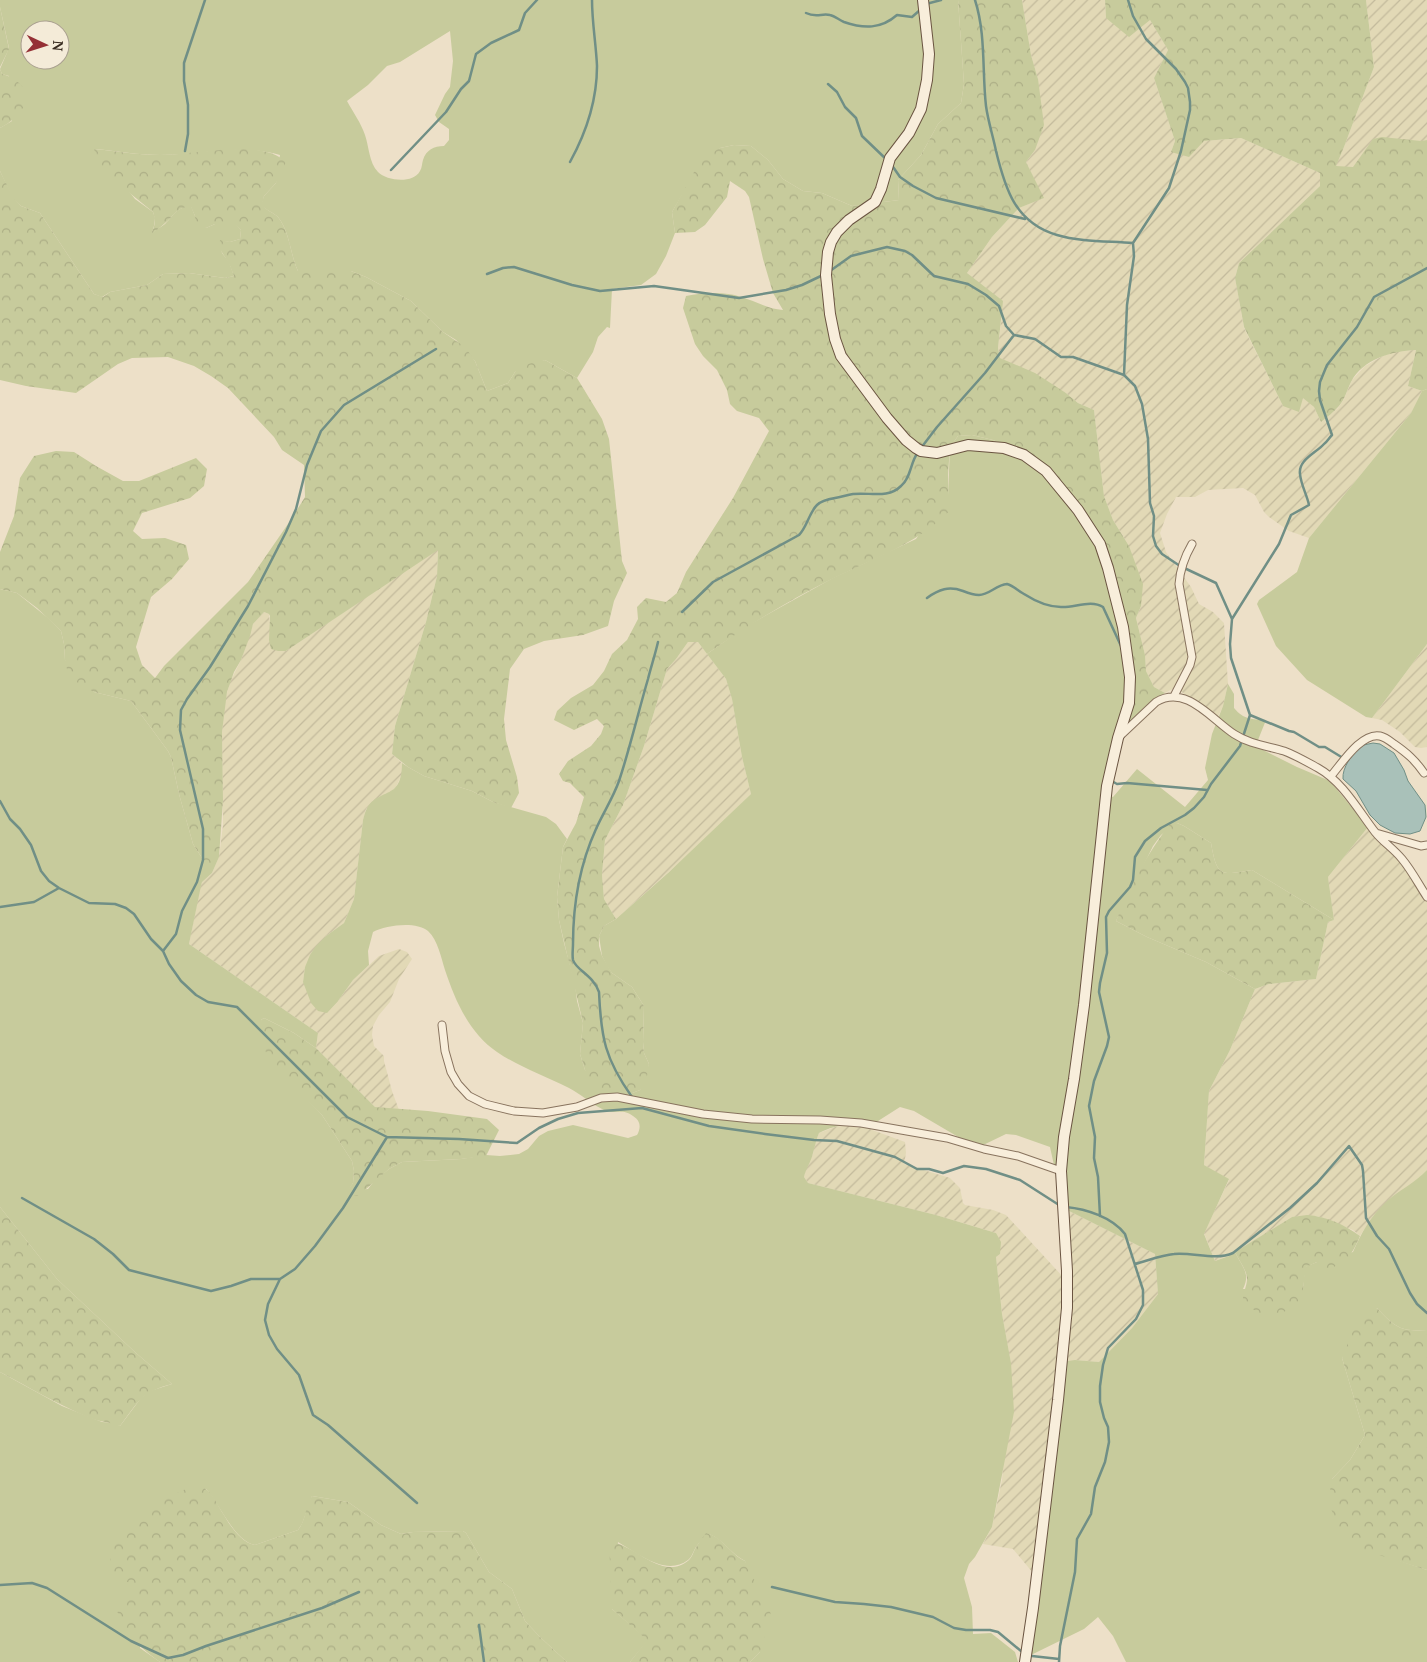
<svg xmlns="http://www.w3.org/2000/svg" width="1427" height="1662" font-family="'PT Serif',serif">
<defs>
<pattern id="farmland-furrows" width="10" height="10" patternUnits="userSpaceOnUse" patternTransform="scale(1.25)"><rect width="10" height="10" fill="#e2d9b6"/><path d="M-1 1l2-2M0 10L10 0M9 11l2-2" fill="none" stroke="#c3ba9c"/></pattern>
<pattern id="forest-crowns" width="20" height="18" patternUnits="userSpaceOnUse" patternTransform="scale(1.25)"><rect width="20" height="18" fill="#c7cb9c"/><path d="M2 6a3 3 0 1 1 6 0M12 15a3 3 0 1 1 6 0" fill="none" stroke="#acae86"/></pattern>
</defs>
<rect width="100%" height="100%" fill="#ede0c8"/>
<path fill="url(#farmland-furrows)" d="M1022 0H1105L1106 18 1150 20 1168 50 1154 78 1175 141 1171 152 1204 141 1241 138 1320 173V186L1239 263 1235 278 1244 328 1283 406 1303 397 1314 407 1321 422 1338 408 1344 399 1352 380 1365 366 1379 358 1394 351 1416 350 1408 386 1422 391 1411 413 1309 538 1289 531 1269 517 1264 512 1255 495 1243 488 1208 490 1195 497H1176L1167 514 1160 533 1166 552 1191 587 1199 604 1213 612 1224 623 1228 684 1223 706 1216 721 1176 687 1165 693 1154 687 1146 671 1145 655 1136 618 1141 606 1129 546 1113 520 1104 496 1094 410 1078 403 1066 393 1000 358 998 348 1002 313 967 273 992 237 1019 208 1043 198 1026 162 1035 150 1038 79 1031 55Z
M1366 0H1427V140L1353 167H1335L1344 147 1374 67Z
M438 549 437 576 426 622 395 726 392 754 402 763V774L396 787 388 794 379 797 366 809 363 820 354 899 344 923 326 936 305 967 303 982 338 1001 353 980 379 956 399 949 407 952 412 959 399 979 390 1002 379 1015 373 1026 372 1035 374 1046 384 1056V1061L392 1091 399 1110 390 1109 375 1107 316 1048 318 1033 189 944 201 883 212 873 219 857 223 825 222 732 224 704 230 682 241 660 253 624 264 612 269 614 270 626 286 651Z
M688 642H698L726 679 732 699 742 757 751 794 699 845 616 919 604 899 602 875 605 840 623 805 644 746 667 669 676 659Z
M1427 644V747L1421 748 1415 747 1400 732 1382 720 1372 718Z
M1368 827 1427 888V1170L1416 1181 1387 1202 1363 1231 1360 1236 1353 1230 1317 1216 1292 1217 1229 1256 1215 1261 1204 1233 1229 1180 1204 1165 1209 1091 1230 1050 1255 989 1269 984 1316 979 1328 922 1334 920 1328 877Z
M856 1124 905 1142 906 1153 904 1164 950 1178 960 1188 963 1203 965 1205 993 1210 1006 1215 1064 1278 1061 1207 1155 1254 1158 1294 1132 1328 1099 1362 1075 1360 1033 1573 1013 1549 983 1544 992 1527 1002 1480 1011 1363 1002 1314 996 1257 1000 1254 996 1233 936 1215 808 1183 804 1177 806 1167 813 1154 815 1143 819 1133 835 1127Z"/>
<path fill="#c7cb9c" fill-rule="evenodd" d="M0 0H958L964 84 961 103 938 124 921 155 898 180 899 200 852 206 822 193 803 191 783 179 768 160 751 146 734 145 720 148 682 195 672 212 675 233 666 256 656 274 641 285 612 289 610 328 607 327 598 337 593 352 577 378 545 360 515 372 508 383 487 391 475 361 456 340 443 332 411 301 366 277 351 271H298C290 254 290 232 278 217 274 213 266 210 261 205L264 196 276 183 280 155C240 143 201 155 160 155 139 155 116 151 95 149L135 199 153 212 155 218 154 226 152 233C156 230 161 227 165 224 174 215 177 207 191 206L195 216 206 228 215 224 234 223 241 230 240 239 230 242 220 241 222 253 229 262 234 276 225 278 189 273 163 274 147 285 110 292 102 297 94 294 40 213 21 206 13 199 0 171V128L12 121 9 76 2 74 0 69 9 48 0 7ZM30 30H60V60H30ZM450 31 453 61 450 87 445 94 435 115 439 122 449 129V140L444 146C434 146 426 150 423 160 422 163 422 168 420 171 413 184 387 181 378 172 369 163 369 146 365 135 361 123 353 112 347 101L368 85 387 66 400 62Z
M1427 389V644L1372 718 1366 717 1307 680 1276 646 1257 604 1259 600 1297 572 1309 538 1411 413 1422 391Z
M972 435 993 440 1042 463 1106 558 1131 677 1102 792 1113 797 1137 769 1185 807 1208 780 1205 768 1212 734 1223 706 1228 684 1234 694V708C1244 720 1252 719 1266 720L1258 740 1259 748 1297 767 1330 781 1368 827 1328 877 1334 920 1252 870C1221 875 1217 878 1211 843L1184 826 1177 823 1161 835 1153 846 1116 921 1147 937 1206 962 1255 989 1230 1050 1209 1091 1204 1165 1229 1179 1204 1234 1215 1261 1229 1256 1235 1252C1242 1267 1251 1273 1243 1289H1303L1305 1267 1317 1262 1353 1252C1361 1233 1371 1216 1386 1202 1399 1190 1415 1183 1427 1170V1330C1400 1332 1395 1327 1377 1308L1342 1358 1365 1435 1350 1460 1332 1479 1400 1561 1427 1570V1662H1126L1113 1636 1098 1617 1084 1629 1031 1655 1062 1362 1075 1360 1099 1362 1132 1328 1158 1294 1155 1254 1061 1207 1059 1188 1050 1147 1016 1135 1006 1134 977 1148 914 1111 900 1107 867 1128C851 1123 834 1125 819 1133 816 1140 815 1146 813 1153 811 1162 806 1168 804 1177L808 1183 936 1215 996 1233 1001 1242 1000 1254 996 1257 1002 1314 1011 1363 1014 1412 992 1527 975 1557 969 1564 964 1578 972 1607 973 1634 991 1633 1015 1652 1018 1662H750L760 1652 745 1561C731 1554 724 1540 709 1534 704 1538 699 1542 696 1547 693 1552 692 1557 688 1560 666 1577 637 1553 618 1542L612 1609 648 1640 630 1662H567L540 1637 525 1621 512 1589 489 1572 466 1533 463 1531 413 1532 401 1534 381 1525 348 1502 312 1496 302 1524 298 1530 255 1545C234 1541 220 1504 206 1489L136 1585 140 1648 160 1662H0V1372L62 1406 102 1422 115 1423 120 1426 141 1398 150 1391 172 1384 136 1353 57 1279 0 1207V589L17 593 48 618 61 631 64 644 65 660 94 692 131 701 168 751 171 757 179 794 193 844 202 858V881L189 944 318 1033 316 1048 294 1033 264 1018 261 1020 304 1096 322 1115 352 1161 354 1171 353 1183 348 1191 368 1189 374 1181 389 1169 402 1162 461 1159 486 1155 500 1156 519 1154 528 1149 539 1136 548 1131 573 1125 628 1138 637 1135C641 1128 641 1121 633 1116 622 1108 615 1115 604 1110 591 1104 581 1094 569 1088 545 1076 519 1067 497 1052 469 1033 455 1000 445 970 441 958 438 940 428 931 416 921 386 925 373 932L368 951 369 965 353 980 338 1001 327 1013 318 1011 311 1003 303 982 305 967 310 955 316 946 326 936 344 923 354 899 363 820C364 816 365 812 367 808 380 787 402 801 402 763L408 767 424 776 472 791 493 802 546 817 556 824 567 839 563 847 557 897 559 920 564 943 575 984 577 1001 583 1023 580 1054 585 1070 622 1097 640 1090 649 1064 644 1053 643 1042 644 1006 632 987 612 973 607 966 602 956 599 936 604 926 616 919 668 873 751 794 742 757 732 699 726 679 707 654 745 627 833 578 916 539 948 495 950 447 958 436Z"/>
<path fill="url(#forest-crowns)" d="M958 0H1022L1031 55 1038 79 1044 125 1035 150 1026 162 1044 198 1019 208 992 237 967 273 1003 301 998 348 1000 358 1035 373 1066 393 1078 403 1094 410 1104 496 1113 520 1129 546 1143 584 1141 606 1136 618 1145 655 1146 671 1154 687 1165 693 1150 702 1141 717 1120 734 1131 677 1106 558 1073 497 1010 447 993 440 972 435 958 436 950 447 948 475V495L953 507C921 543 874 558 832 579 789 600 747 626 707 654L698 642H688L676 659 667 669 644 746 623 805 605 840 602 875 604 899 616 919 604 926 599 936V946L602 956 612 973 632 987 644 1006 643 1042 644 1053 649 1064 646 1082 640 1090 622 1097 599 1089 591 1083 585 1070 580 1054 583 1023 559 920 557 897 563 847 576 823 584 797 570 783 563 781 559 774 568 761 591 746 601 734 604 726 597 719 574 730 554 720 557 711 571 698 593 685 604 671 612 654 627 640 638 619 637 607 646 598 666 602 677 593 686 572 733 498 769 431 759 418 737 411 730 404 727 390 717 370 703 356 695 344 683 308 686 296C703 293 724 291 741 297 756 301 767 309 783 310L773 293 763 259 749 197 745 191 730 181 727 197 705 225 695 232 675 233 672 212 694 172 707 155 720 148 734 145 751 146 768 160 783 179 803 191 822 193 852 206 899 200 898 180 921 155 938 124 961 103 964 84Z
M1105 0H1366L1374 67 1344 147 1336 166 1353 167 1373 139 1382 137 1421 141 1427 140V389L1422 391 1408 386 1416 350C1392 351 1363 359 1351 382 1347 390 1345 399 1339 406 1334 412 1327 417 1321 422L1314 407 1303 398 1299 412 1283 406 1244 327 1235 278 1239 263 1320 186V173L1241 138 1204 141 1189 157 1171 152 1175 141 1154 78 1168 50 1150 20 1129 37 1106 18Z
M0 7 9 49 0 67Z
M0 69 2 74C14 77 32 89 25 104 20 115 10 123 0 128Z
M94 149C116 151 138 155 159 155 193 156 261 137 286 162L276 183 264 196 262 205C266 210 274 213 278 217 290 232 290 254 298 271H351L366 277 411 301 443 332 465 347 475 361 487 391 508 383 515 372 523 365 545 360 577 378 602 419 609 439 622 561 627 573 614 601 608 626 583 635 544 641 524 649 510 669 504 719 506 740 517 777 519 793 511 808 493 802 472 791 424 776 408 767 392 754 395 726 426 622 437 576 438 550 286 651H278L271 649 269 640 270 616 269 614 264 612 253 624 250 636 241 660 234 672 227 692 222 732 223 800 219 857 212 873 201 883 202 858 193 844 179 794 171 757 168 751 131 701 94 692 79 684 68 674 65 660 64 644 61 631 37 608 17 593 0 589V552L14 516 20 478 34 456 56 451 74 452 96 466 123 481H139L196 458 207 469 204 486 190 498 142 513 133 531 142 539 165 538 186 545 189 559 172 579 151 597 136 647 142 665 155 678 164 666 248 582 290 521 305 497 304 465 282 450 274 437 228 388 211 376 194 366 168 357 132 358 118 364 76 393 26 386 0 380V171L14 199 21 206 40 213 94 294 103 297 110 292 147 285 163 274 189 273 225 278 234 276C232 272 231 267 229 264 225 255 218 251 220 240L230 242 240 239 241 230 234 224H215L206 228 196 225 195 216 191 207C177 206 174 216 164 224 160 228 155 231 151 234 155 226 156 221 153 212L110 177 99 164Z
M1177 823 1184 826 1211 843C1217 878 1221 875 1252 870L1334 920 1328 922 1316 979 1269 984 1255 989 1206 962 1147 937 1116 921C1131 885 1146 855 1170 824Z
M264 1018 294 1033 316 1048 375 1107 428 1111 487 1119 499 1130 486 1156 461 1159 402 1162 389 1169 358 1196 344 1195 353 1183 354 1171 352 1161 322 1115 270 1064C264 1050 262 1035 261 1020Z
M0 1207 57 1279 136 1353 172 1384C141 1392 139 1401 120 1426 111 1422 100 1422 90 1418 59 1405 30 1388 0 1372Z
M1307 1215C1326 1216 1345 1225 1360 1236 1352 1255 1347 1262 1327 1270L1317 1262 1306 1267 1303 1289 1296 1306C1271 1318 1264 1323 1243 1299 1243 1292 1247 1286 1247 1279 1247 1270 1239 1261 1235 1252L1292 1217Z
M1377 1308C1395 1327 1400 1332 1427 1330V1570L1366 1551 1340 1530 1328 1502 1332 1479 1350 1460 1365 1435 1342 1358 1358 1318Z
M194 1485C212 1487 215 1502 224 1515 230 1526 242 1543 255 1545L298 1530C306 1520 305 1507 312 1496L348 1502 381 1525 401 1534 413 1532 463 1531 466 1533 489 1572 512 1589 525 1621 540 1637 567 1662H160C135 1644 123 1631 114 1602L135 1585 120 1579 113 1570 110 1561 116 1536 144 1509Z
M706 1533C723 1537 730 1554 745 1561L771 1614 760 1652 750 1662H630L647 1640 612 1609 609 1542C635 1543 662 1583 689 1560 692 1557 693 1553 695 1549 698 1544 702 1538 706 1533Z"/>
<path fill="#a9c1b9" stroke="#708f86" d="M1373 743 1380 744 1394 753 1404 770 1408 781 1425 805 1426 817 1420 831 1410 834 1395 833 1380 825 1370 815 1356 791 1343 779C1342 767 1352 756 1359 746Z"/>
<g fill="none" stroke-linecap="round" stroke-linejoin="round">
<path stroke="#708f86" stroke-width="2.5" d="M975 0C986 34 982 71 986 106 988 121 993 136 996 151 1005 188 1015 223 1057 235 1080 242 1109 241 1133 243
M926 4 941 0
M806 13C816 18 822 13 830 15 835 16 839 20 844 22 864 29 881 29 897 15L912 17 920 10
M828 84 837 92 845 107 856 118 862 136 887 160
M185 151 188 134V105L184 81V63L205 0
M570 162C586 133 597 100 597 66 596 44 592 22 592 0
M891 164 900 177 913 186 936 198 1025 219
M391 170 446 112 461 89 469 81 476 54 491 43 519 30 525 13 537 0
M830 271 851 256 887 247 905 251 912 255 934 276 968 284 986 295 999 306 1006 326 1014 335 1035 339 1061 357H1073L1124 375 1135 386 1142 404 1148 439 1150 503 1154 516 1153 536 1156 546 1162 554 1180 566 1216 583 1232 619 1230 644 1231 658 1250 715 1240 746 1211 784 1204 797 1194 808 1185 815 1161 828 1145 841 1135 857 1133 880 1130 887 1109 911 1106 917 1107 953 1100 983 1099 992 1109 1037 1107 1046 1094 1081 1089 1106 1095 1137 1094 1158 1098 1177 1100 1216
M487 274 503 268 514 267 572 285 600 291 654 286 739 298 786 290 802 285 823 275
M1124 375 1127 305 1134 256 1133 243 1169 188 1181 151 1190 110V102L1188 88 1185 82 1176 69 1146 39 1133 16 1128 0
M921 448 937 427 985 373 1014 335
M927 598C939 589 949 586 963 591 968 593 973 595 979 595 989 595 996 585 1007 584 1014 586 1018 591 1024 594 1035 601 1048 607 1061 607 1074 608 1091 599 1103 607L1121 646
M682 612 713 582 799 535C807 527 809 513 817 505 821 501 829 499 835 498 841 497 847 495 853 494 870 492 888 499 901 486 911 478 910 463 918 452
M1232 619 1279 544 1291 515 1309 505C1307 495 1301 485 1300 474 1298 460 1316 453 1324 444 1327 442 1329 438 1332 435L1320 400 1319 391 1320 382 1327 365 1357 327 1374 297 1427 268
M1250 715 1289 731 1294 732 1319 747H1325L1343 758
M1110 780 1117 784 1127 783 1207 790
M0 801 10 819 20 829 31 845 41 871 49 881 59 888 89 903 115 904 126 908 134 914 151 939 163 951 169 964 181 981 196 995 208 1002 237 1007 347 1117 387 1137 459 1139 517 1143 539 1128 558 1119 578 1113 642 1108 709 1126 765 1134 814 1140 837 1141 895 1157 917 1169H929L943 1173 964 1166 986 1169 1020 1180 1059 1205
M0 907 34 902 59 888
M163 951 176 934 182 911 197 882 203 860V829L180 730 181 710 187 699 210 667 248 606 286 532 296 509 307 465 321 431 344 405 436 349
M632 1097C605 1059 601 1038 599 992 593 975 576 970 573 960 572 955 573 949 573 944 573 906 580 864 596 829 603 813 613 798 619 781 630 748 638 713 648 679 651 667 655 655 658 642
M387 1137 343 1208 315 1246 295 1269 280 1279 268 1304 265 1320 269 1335 277 1349 299 1375 313 1415 328 1425 417 1503
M22 1198 94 1239 113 1254 129 1270 211 1291 231 1286 251 1279H280
M1135 1264C1147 1261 1161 1255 1174 1254 1193 1252 1215 1261 1233 1253L1290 1208 1317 1183 1349 1146 1362 1165 1363 1171 1366 1218 1377 1236 1389 1249 1410 1293 1417 1304 1427 1313
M0 1585 32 1583 47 1588 131 1641 168 1658 183 1655 206 1646 322 1608 359 1592
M772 1587 835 1602 864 1604 891 1607 933 1617 954 1628 966 1630H990L998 1632 1021 1651
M479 1625 484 1662
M1032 1656 1059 1659
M1059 1662 1060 1646 1075 1572 1077 1539 1091 1514 1095 1487 1105 1462 1109 1442 1108 1427 1104 1418 1100 1402V1386L1103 1365 1108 1348 1136 1319 1143 1305V1290L1125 1234C1112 1217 1086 1209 1066 1207"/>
<defs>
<path id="minor" d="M1174 696 1190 665 1192 657 1179 584C1180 570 1185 556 1192 544
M1120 736 1156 702C1186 684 1211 719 1234 734 1249 744 1267 746 1284 751 1295 755 1307 762 1318 768 1343 782 1358 810 1375 832 1383 842 1394 849 1402 859 1412 871 1419 885 1427 897
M1331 776C1342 763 1362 732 1380 736 1385 737 1390 741 1394 744 1407 753 1415 760 1424 773
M1376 833 1421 846 1427 845
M442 1025 445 1051 451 1072 458 1084 469 1096 485 1104 514 1111 543 1113 577 1107 601 1098 617 1097 703 1114 752 1119 820 1120 861 1123 947 1138 984 1149 1018 1156 1061 1171"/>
<path id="secondary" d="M923 0 929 54 927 80 921 109 909 133 890 158 881 189 875 202 849 220 837 232 831 242 828 252 826 275 830 314 835 339 841 356 887 418 906 440 916 448 921 451 937 453 968 445 1004 448 1024 455 1046 471 1078 510 1100 544 1108 568 1123 627 1130 677 1129 703 1118 738 1107 786 1084 1005 1074 1079 1064 1137 1061 1171 1067 1271V1308L1058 1400 1033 1608 1025 1662"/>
</defs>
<use href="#minor" stroke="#88735e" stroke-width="9"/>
<use href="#secondary" stroke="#6a5441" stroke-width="12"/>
<use href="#minor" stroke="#f8eedb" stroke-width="7"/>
<use href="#secondary" stroke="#f8eedb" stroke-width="10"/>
</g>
<g transform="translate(45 45) rotate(94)"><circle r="24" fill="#f4ebd8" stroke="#a99f8f"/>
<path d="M0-4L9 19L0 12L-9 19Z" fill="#953035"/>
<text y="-8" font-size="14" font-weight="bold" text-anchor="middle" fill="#392c21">N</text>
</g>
</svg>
